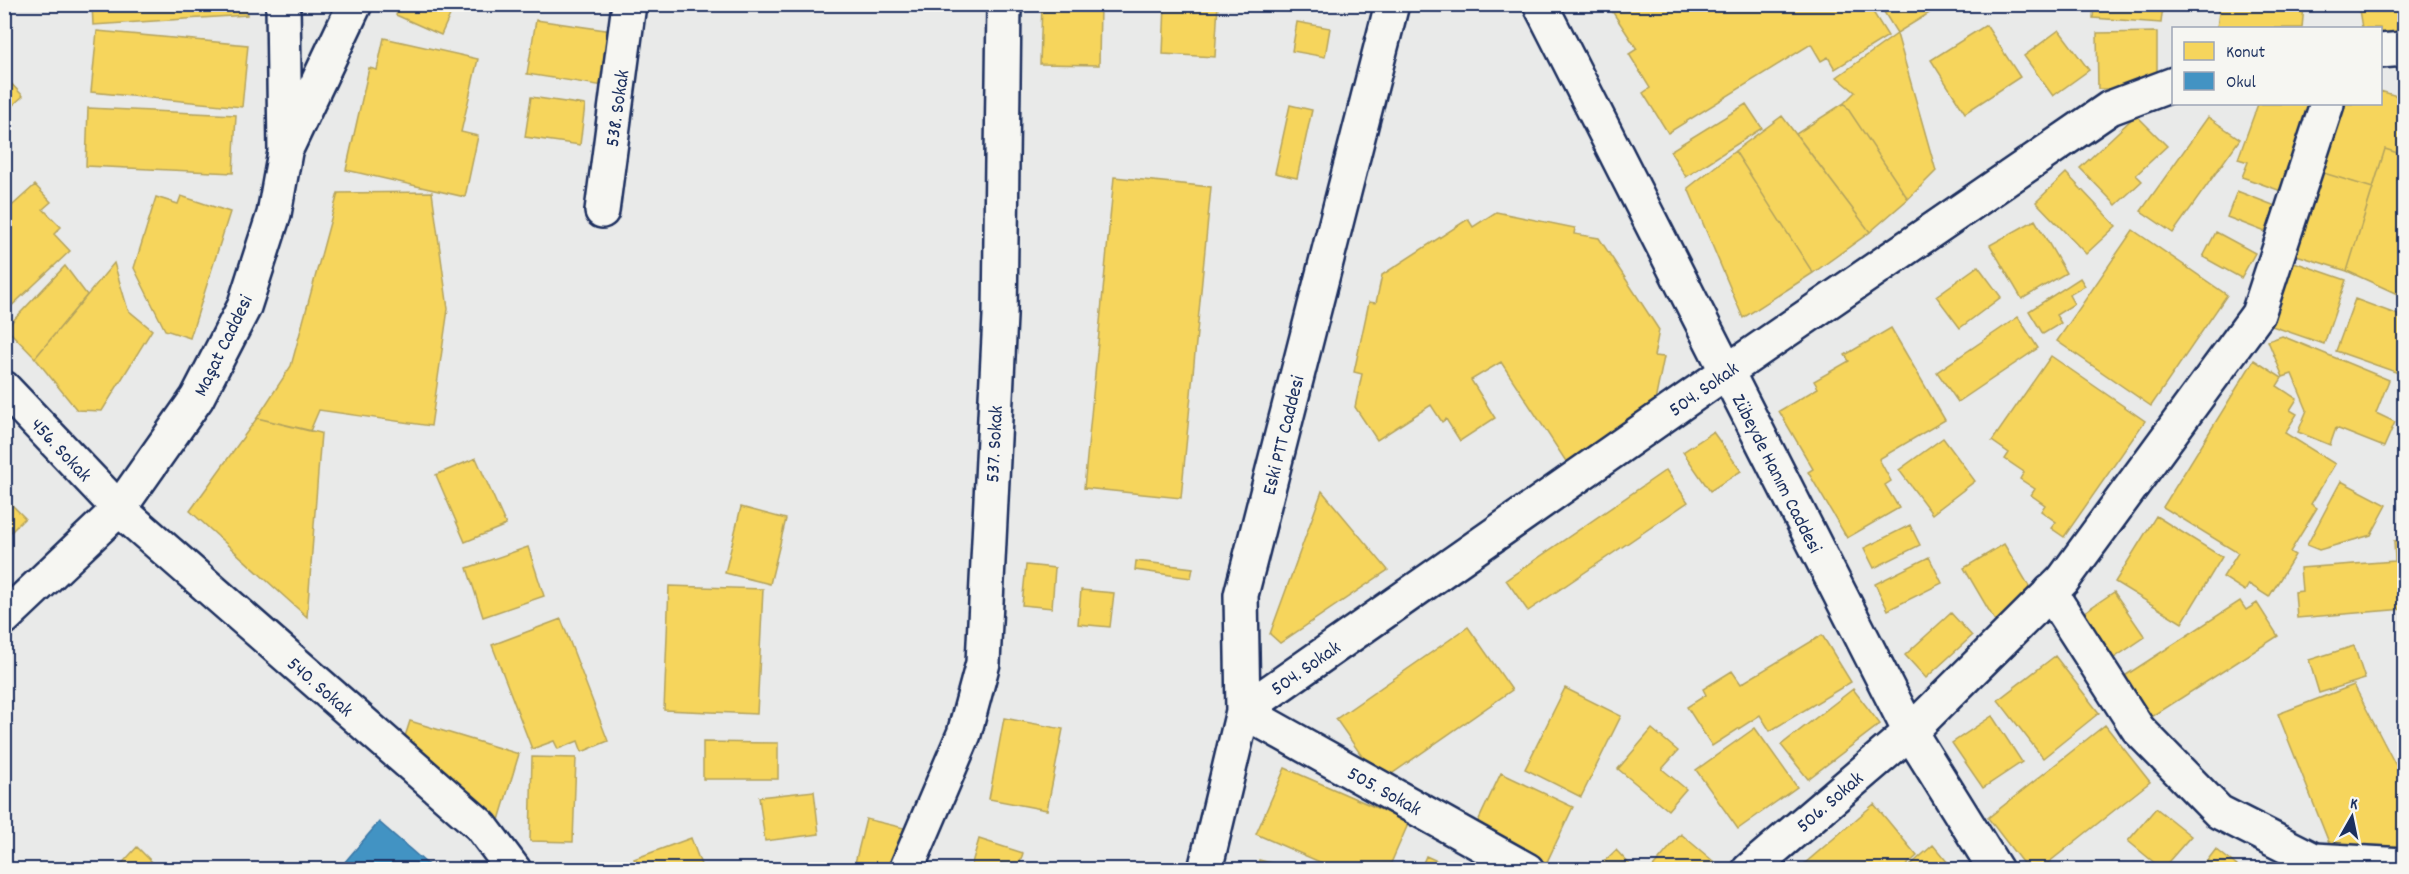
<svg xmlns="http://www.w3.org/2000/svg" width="2409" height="874" font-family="Dekko,sans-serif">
<rect width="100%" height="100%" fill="#e9eae9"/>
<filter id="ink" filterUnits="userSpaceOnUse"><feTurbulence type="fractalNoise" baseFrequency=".0167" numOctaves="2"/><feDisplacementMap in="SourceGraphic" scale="12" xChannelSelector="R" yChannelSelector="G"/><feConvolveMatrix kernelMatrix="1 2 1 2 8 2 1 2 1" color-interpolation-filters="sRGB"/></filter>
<g filter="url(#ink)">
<path fill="#f6d55c" stroke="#b4a35d" stroke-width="1.5" d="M92 4H246L247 15 93 25Z
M400 4H455L441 35 396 15Z
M1042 4H1100L1099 65 1040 64Z
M1165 4H1218L1215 57 1163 54Z
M1619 4H1868L1888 36 1835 69 1828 57 1821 61 1811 44 1668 133 1643 93 1650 88 1629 54 1637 49 1612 11Z
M1879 4H1944L1897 33Z
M2094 4 2163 5 2161 23 2093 18Z
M2220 4 2304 6 2302 28H2217Z
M2358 4H2404V31L2380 37V28H2362Z
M536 20 612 31 604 86 527 74Z
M1297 22 1330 28 1325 57 1292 51Z
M1986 25 2020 77 1965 113 1931 60Z
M2059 30 2089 70 2053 96 2024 56Z
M97 31 248 45 242 107 91 92Z
M2157 32V88L2098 89 2097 33Z
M1897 34 1936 171 1908 199 1844 103 1855 92 1837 77Z
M384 38 478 59 461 132 478 136 465 197 346 170 369 68 377 70Z
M4 76 23 96 4 113Z
M2380 91 2404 98V155L2385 149 2373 188 2317 171 2338 104H2380Z
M531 97 585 105 580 145 525 137Z
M1844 103 1908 199 1870 232 1796 134Z
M1746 104 1762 128 1686 177 1670 151Z
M2258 104H2305L2315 107 2284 192 2242 177 2248 162 2238 159Z
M1290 105 1312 110 1297 178 1275 173Z
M88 108 236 115 233 173 86 166Z
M2136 115 2167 146 2136 175 2142 181 2116 205 2080 168Z
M1782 116 1870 232 1813 273 1735 151Z
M2208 117 2240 139 2173 233 2141 211Z
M2385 149 2404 155V297L2347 271Z
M1735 151 1813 273 1743 318 1688 188Z
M2317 171 2373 188 2347 271 2290 253Z
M2066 173 2116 226 2086 254 2036 202Z
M1114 177 1211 187 1181 498 1084 488Z
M35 185 51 202 43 209 61 227 54 234 70 251 4 313V213Z
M2237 191 2278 207 2268 233 2227 217Z
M432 192 448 309 431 426 319 410 310 431 257 418 291 366 338 193Z
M181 196 230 212 190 338 165 330 134 268 156 197 178 204Z
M1496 212 1575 228 1574 234 1599 238 1659 330 1654 356 1664 357 1652 416 1571 469 1501 362 1471 380 1495 418 1460 441 1446 419 1442 422 1431 405 1377 440 1355 407 1362 374 1354 372 1369 302 1376 303 1382 275 1468 219 1473 227Z
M2035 220 2066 273 2022 299 1990 245Z
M2133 230 2227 295 2151 406 2057 341Z
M2216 232 2255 253 2241 278 2203 257Z
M2294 262 2346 280 2324 344 2272 326Z
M114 263 128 310 152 330 102 411 77 410 35 358Z
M65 266 87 295 35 358 6 328Z
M1978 266 2001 297 1960 328 1936 296Z
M2080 278 2085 286 2069 295 2074 304 2056 315 2061 323 2043 334 2029 311Z
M2355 299 2404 317V375L2336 351Z
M2018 317 2038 348 1958 402 1937 372Z
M1891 328 1945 420 1879 459 1891 481 1885 485 1899 508 1847 538 1808 472 1813 469 1779 411 1818 388 1814 381 1849 361 1845 355Z
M2282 336 2389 380 2376 413 2395 422 2384 447 2336 428 2330 445 2298 432 2307 410 2292 374 2283 377 2268 341Z
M2051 356 2145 421 2064 537 2051 528 2056 522 2041 511 2045 505 2031 495 2035 489 2020 479 2024 472 2005 459 2009 453 1992 441Z
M2254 360 2282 378 2277 386 2297 399 2290 410 2297 414 2285 433 2335 464 2311 504 2317 508 2290 552 2295 555 2269 597 2249 584 2245 591 2223 577 2238 553 2163 507Z
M257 418 321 433 307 617 190 511Z
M1713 432 1741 471 1710 491 1683 452Z
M1943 438 1975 481 1932 514 1899 470Z
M476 458 506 525 465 542 436 475Z
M1666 470 1688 502 1528 611 1506 580Z
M2341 481 2387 505 2371 535 2319 550 2307 545Z
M1322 491 1388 570 1280 643 1270 634Z
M4 497 25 518 4 539Z
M741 507 786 519 770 584 725 573Z
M2156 516 2222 557 2182 623 2115 582Z
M1910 525 1920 545 1874 568 1864 548Z
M2404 540V609L2297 618 2295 592 2302 591 2300 568 2395 561 2394 541Z
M2004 544 2039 603 1998 626 1964 568Z
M528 547 544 596 483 617 467 568Z
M1929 557 1942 583 1888 610 1875 584Z
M1136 561 1193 568 1191 578 1135 570Z
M1026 565 1055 568 1052 608 1022 605Z
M669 586 763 589 757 714 664 710Z
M1081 590 1114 593 1110 627 1078 624Z
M2114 592 2145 637 2111 660 2080 615Z
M2240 601 2246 610 2257 603 2278 636 2147 720 2120 679Z
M1951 613 1972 636 1926 678 1905 655Z
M561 619 608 741 582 752 578 741 558 749 554 741 532 749 492 645Z
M1468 627 1512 690 1380 782 1336 719Z
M1822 635 1851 682 1770 731 1760 715 1712 746 1687 707 1706 695 1703 689 1732 671 1741 684Z
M2354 646 2365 679 2319 693 2309 660Z
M2055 656 2099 713 2043 758 1998 700Z
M2354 685 2395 764 2404 767V849L2330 845 2278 714Z
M1565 688 1621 716 1581 797 1525 769Z
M1853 689 1880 724 1808 779 1781 745Z
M1992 716 2022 762 1983 788 1952 743Z
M1004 718 1063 729 1047 810 989 799Z
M410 721 519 754 499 820 469 812 400 752Z
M2105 725 2150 782 2039 870H2028L1988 818Z
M1755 728 1797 787 1738 829 1696 770Z
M1652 729 1678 751 1662 769 1686 789 1668 810 1618 769Z
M703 742 778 743V779H703Z
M532 757 576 758 573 842 530 841Z
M1285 768 1409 822 1388 870H1338L1256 834Z
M1501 773 1573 807 1545 866 1473 832Z
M814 791 819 834 765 841 759 797Z
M1874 804 1917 856 1901 870H1797Z
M2156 808 2191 836 2162 869 2128 841Z
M866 819 904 828 894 870 854 867Z
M1681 834 1719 866 1716 870H1656L1653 867Z
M691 838 703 870H639L634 859Z
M979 839 1023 853 1018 870H970Z
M1933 845 1954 870H1905Z
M137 847 160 870H116Z
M2216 849 2242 870H2200Z
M1616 850 1632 867 1595 870Z
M1426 856 1457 870H1420Z
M1259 860 1287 867 1286 870H1257Z"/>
<path fill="#4393c3" stroke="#3775a5" stroke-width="1.5" d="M379 822 434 870H338Z"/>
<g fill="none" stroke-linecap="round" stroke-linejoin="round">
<defs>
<path id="pedestrian" d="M2050 592 2138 729 2219 812 2314 860 2316 870
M2314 860 2404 865"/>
<path id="minor" d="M1540 4 1910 732 1996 870
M2380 51 2404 49
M288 145 355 4
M602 211 629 4
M4 388 119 509 481 826 514 870
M4 618 119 509 197 398 244 307 274 214 285 152 283 4
M906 870 964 734 983 663 1000 316 1004 4
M1205 870 1243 711 1241 595 1392 4
M1527 870 1243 711 1726 372 2110 108 2174 84
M1749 870 1910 732 2063 580 2258 314 2327 104"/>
</defs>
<use href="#pedestrian" stroke="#1b2f5e" stroke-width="38"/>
<use href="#minor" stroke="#1b2f5e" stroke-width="38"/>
<use href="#pedestrian" stroke="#f6f6f2" stroke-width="33"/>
<use href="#minor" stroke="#f6f6f2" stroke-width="33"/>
</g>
</g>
<g text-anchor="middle" stroke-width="6" stroke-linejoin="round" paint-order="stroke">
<g font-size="20" fill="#1b2f5e" stroke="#f6f6f2">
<text transform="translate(616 108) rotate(-82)" y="7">538. Sokak</text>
<text transform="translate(222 345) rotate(-64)" y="7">Maşat Caddesi</text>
<text transform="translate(1703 388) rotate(-35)" y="7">504. Sokak</text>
<text transform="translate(1282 435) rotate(-76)" y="7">Eski PTT Caddesi</text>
<text transform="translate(993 444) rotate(-87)" y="7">537. Sokak</text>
<text transform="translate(62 449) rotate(47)" y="7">456. Sokak</text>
<text transform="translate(1778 473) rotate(63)" y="7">Zübeyde Hanım Caddesi</text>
<text transform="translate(1305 667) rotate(-35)" y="7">504. Sokak</text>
<text transform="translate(321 686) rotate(41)" y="7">540. Sokak</text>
<text transform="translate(1385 790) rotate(29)" y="7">505. Sokak</text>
<text transform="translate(1829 801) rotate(-41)" y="7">506. Sokak</text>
</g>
</g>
<rect width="2409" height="874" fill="none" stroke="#f6f6f2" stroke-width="24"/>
<rect x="12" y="12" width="2385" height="850" fill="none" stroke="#1b2f5e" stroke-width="2" filter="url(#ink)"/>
<rect x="2172" y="27" width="210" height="78" fill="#f6f6f2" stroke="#9ea6b7" stroke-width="1.5"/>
<rect x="2184" y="42" width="30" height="18" fill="#f6d55c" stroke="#9ea6b7" stroke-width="1.5"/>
<text x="2226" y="57" font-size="18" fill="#1b2f5e">Konut</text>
<rect x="2184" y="72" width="30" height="18" fill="#4393c3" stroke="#9ea6b7" stroke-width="1.5"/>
<text x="2226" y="87" font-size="18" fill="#1b2f5e">Okul</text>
<g transform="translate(2352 817) rotate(9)" stroke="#f6f6f2" stroke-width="4.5" paint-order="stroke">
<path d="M0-4.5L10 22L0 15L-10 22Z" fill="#1b2f5e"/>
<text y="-9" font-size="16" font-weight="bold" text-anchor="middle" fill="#1b2f5e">K</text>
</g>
</svg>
